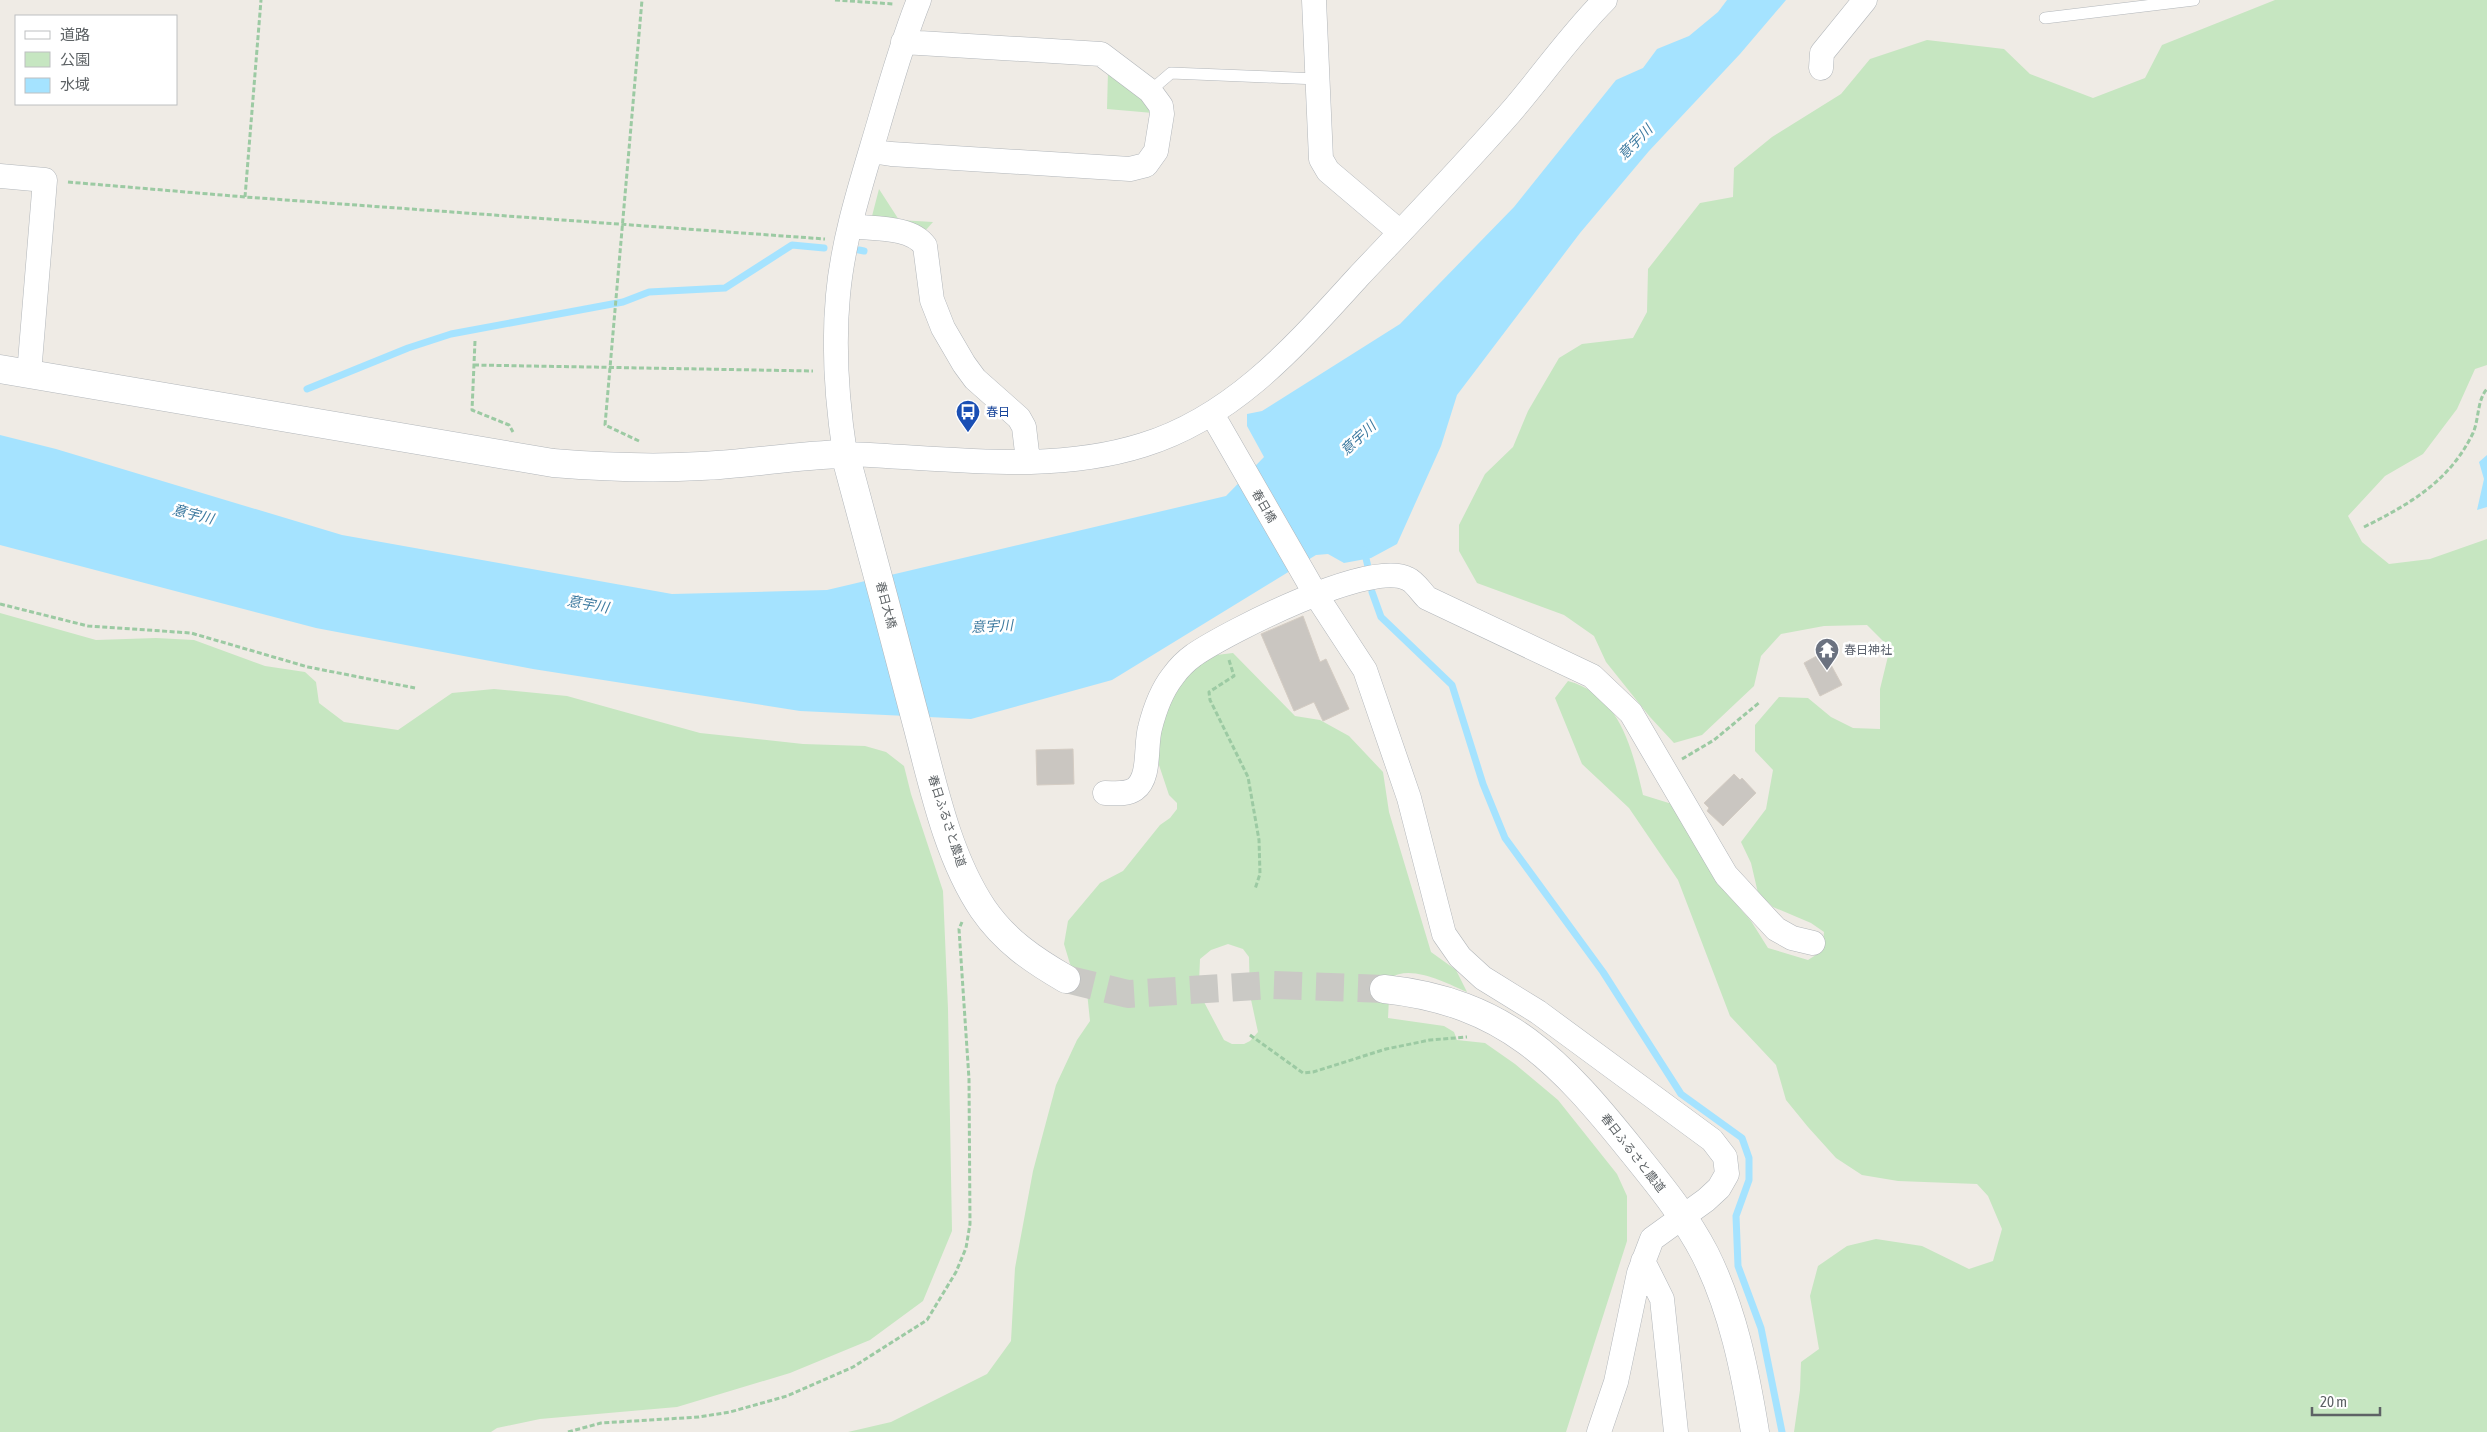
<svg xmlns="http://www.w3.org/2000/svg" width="2487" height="1432" font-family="'Asap Condensed','Noto Sans JP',sans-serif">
<rect width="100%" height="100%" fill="#efebe5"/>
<path fill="#c6e6c1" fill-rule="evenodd" d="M2275 0H2487V365L2475 369 2457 409 2423 454 2385 476 2348 516 2362 542 2389 564 2430 559 2487 539V1432H1794L1800 1390 1801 1362 1819 1349 1810 1296 1818 1266 1847 1246 1876 1239 1922 1246 1969 1269 1993 1261 2002 1229 1988 1196 1977 1184 1898 1181 1862 1175 1836 1158 1808 1127 1786 1100 1776 1065 1730 1016 1678 880 1629 808 1582 764 1555 698 1568 681C1620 695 1632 748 1643 795L1672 804 1722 888 1751 921 1768 948 1808 960 1822 951 1824 932 1811 923 1773 907 1758 893 1751 863 1741 842 1766 809 1773 770 1755 751V725L1779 697 1808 698 1831 717 1853 728 1880 729V689L1890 648 1867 625 1824 626 1781 634 1761 656 1754 686 1702 735 1674 743 1650 717 1606 662 1594 636 1564 615 1477 583 1459 551V525L1485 474 1513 447 1528 411 1559 358 1582 344 1633 338 1647 312 1648 269 1700 203 1733 197 1734 168 1772 137 1841 94 1870 59 1927 40 2004 49 2030 74 2093 98 2145 78 2162 45Z
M1108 71 1150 101 1153 113 1107 109Z
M879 189 899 220 933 222 925 231 871 220Z
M0 613 96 640 156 638 194 640 265 666 305 672 316 682 319 703 344 722 398 730 452 693 494 689 567 696 700 733 803 744 865 746 886 752 904 766 911 794 943 891 948 1009 952 1231 923 1301 870 1340 790 1373 677 1407 540 1419 497 1428 491 1432H0Z
M1233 653 1295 716 1320 720 1349 736 1383 772 1389 812 1431 952 1456 970 1467 992C1446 983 1411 964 1390 978L1388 1018 1444 1026 1454 1032 1457 1040 1485 1043 1515 1064 1558 1100 1617 1174 1627 1196V1241L1566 1432H848L891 1422 987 1374 1011 1341 1015 1268 1033 1171 1056 1085 1077 1040 1090 1021 1087 992 1070 964 1064 944 1068 921 1100 883 1123 871 1160 825 1170 818 1177 809V803L1169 795 1155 753 1164 703 1200 657ZM1228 944 1243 949 1249 957 1250 995 1258 1032 1250 1041 1244 1044H1232L1224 1040 1204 1002 1199 983 1200 959 1211 950Z"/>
<path fill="#a5e3ff" d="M1727 0H1786L1740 54 1649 151 1580 233 1457 395 1441 446 1397 544 1371 558 1344 563 1328 554 1316 555 1112 680 971 719 800 711 533 669 316 628 0 545V435L56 449 342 535 672 594 827 590 1226 496 1264 457 1247 426V414L1262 411 1400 324 1514 207 1616 80 1643 68 1657 49 1689 36 1718 12Z
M2487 455V507L2477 510 2484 479 2479 462Z"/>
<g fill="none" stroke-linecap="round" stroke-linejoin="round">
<path stroke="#a5e3ff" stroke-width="7" d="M859 250 864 251
M307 389 408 348 451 334 623 302 649 292 725 288 792 245 824 248
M1364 550 1369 571
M1372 592 1381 617 1452 685 1483 784 1505 838 1603 972 1681 1094 1742 1138 1749 1158V1180L1736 1216 1738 1266 1761 1328 1782 1432"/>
</g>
<path fill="#cac6c1" stroke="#d4ccc3" d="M1303 616 1320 662 1326 659 1349 709 1323 721 1314 702 1294 711 1261 634Z
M1824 652 1842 685 1820 696 1804 663Z
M1073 749 1074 784 1037 785 1036 750Z
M1734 774 1740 780 1742 778 1756 793 1723 826 1707 811 1709 808 1704 803Z"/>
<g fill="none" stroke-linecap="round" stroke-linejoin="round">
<path stroke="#cac9c5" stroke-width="28" stroke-dasharray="28 14" stroke-linecap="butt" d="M1066 979 1128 994 1271 985 1384 989"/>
<defs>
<path id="service" d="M2045 18 2194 0
M1150 91 1171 73 1318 79"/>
<path id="minor" d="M919 0C902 42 890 86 877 130 861 184 843 239 838 295 833 348 837 402 845 454 943 457 1048 475 1143 445 1234 417 1296 345 1358 277 1409 223 1461 169 1510 113 1542 76 1570 35 1605 0
M1314 0 1321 159 1328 171 1400 232
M1821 68 1822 53 1865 0
M871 151 891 154 1130 169 1146 165 1156 151 1162 114 1161 106 1150 91 1101 54 903 42
M0 176 45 180 29 374
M850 226C873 229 911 226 925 246L932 300 943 328 964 364 975 379 1019 418 1024 427 1028 461
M1212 414 1316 595 1365 670 1409 798 1444 934 1460 957 1483 978 1538 1012 1712 1140 1725 1157 1727 1174 1719 1188 1706 1200 1652 1239 1639 1273 1616 1382 1599 1432
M1105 793C1115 793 1126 795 1135 789 1151 777 1145 746 1150 728 1154 712 1162 690 1173 676 1178 669 1187 660 1194 655 1228 632 1372 558 1408 579 1415 582 1421 592 1427 598L1592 676 1631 713 1726 875 1776 929 1792 938 1813 943
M1643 1261 1662 1299 1676 1432"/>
<path id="tertiary" d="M0 369 553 463C603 467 652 469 701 466 749 464 797 455 845 454 869 542 892 629 915 717 932 780 946 854 983 909 1005 941 1033 960 1066 979
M1384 989C1506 1002 1560 1061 1633 1152 1658 1183 1686 1217 1705 1254 1733 1310 1745 1371 1755 1432"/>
</defs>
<use href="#service" stroke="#b2b6ba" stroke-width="12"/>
<use href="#minor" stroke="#b2b6ba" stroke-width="25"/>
<use href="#tertiary" stroke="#b2b6ba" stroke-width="29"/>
<path stroke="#9ccaa3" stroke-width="3" stroke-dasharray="5 2.5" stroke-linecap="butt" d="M835 0 893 4
M68 182 245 197 825 239
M245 197 261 0
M475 341 472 410 509 425 513 432
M474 365 813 371
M639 441 605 425 642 0
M2364 527C2410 504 2450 481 2473 433 2479 420 2477 400 2487 389
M0 604 88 626 191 633 308 667 415 688
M1229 660 1234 676 1209 692 1210 700 1248 777 1259 840 1260 874 1255 889
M1682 759 1714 740 1760 702
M1250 1035 1303 1073 1313 1072 1386 1049 1430 1040 1467 1037
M568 1432 601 1423 699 1417 730 1412 787 1396 853 1367 927 1320 956 1272 966 1248 970 1224 969 1079 959 929 962 922"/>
<use href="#service" stroke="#fff" stroke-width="11"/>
<use href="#minor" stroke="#fff" stroke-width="24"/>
<use href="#tertiary" stroke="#fff" stroke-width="28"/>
</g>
<defs>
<symbol id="bus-pin" viewBox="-11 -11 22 30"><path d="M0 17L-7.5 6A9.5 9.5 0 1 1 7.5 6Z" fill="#1a4fb4" stroke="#fff"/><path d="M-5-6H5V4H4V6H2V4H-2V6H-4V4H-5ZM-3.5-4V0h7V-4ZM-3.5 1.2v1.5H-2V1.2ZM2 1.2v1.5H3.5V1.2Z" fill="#fff"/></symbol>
<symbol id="temple-pin" viewBox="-11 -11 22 30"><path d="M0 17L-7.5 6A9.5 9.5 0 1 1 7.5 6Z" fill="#6b7280" stroke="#fff"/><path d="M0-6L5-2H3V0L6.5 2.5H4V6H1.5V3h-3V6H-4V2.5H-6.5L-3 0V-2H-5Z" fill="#fff"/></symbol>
</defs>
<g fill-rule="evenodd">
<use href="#bus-pin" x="954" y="398" width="28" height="38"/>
<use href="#temple-pin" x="1813" y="636" width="28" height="38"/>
</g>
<g text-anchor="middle" stroke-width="5" stroke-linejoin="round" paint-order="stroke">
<g font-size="12" fill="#164399" stroke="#fff" text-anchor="start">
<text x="986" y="416">春日</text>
</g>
<g font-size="12" fill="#5d6265" stroke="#fff">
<text transform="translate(1264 506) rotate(60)" y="4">春日橋</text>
<text transform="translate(886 605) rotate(75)" y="4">春日大橋</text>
<text transform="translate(947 821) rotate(72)" y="4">春日ふるさと農道</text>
<text transform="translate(1633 1153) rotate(52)" y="4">春日ふるさと農道</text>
</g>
<g font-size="12" fill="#5b616d" stroke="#fff" text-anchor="start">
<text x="1844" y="654">春日神社</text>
</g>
<g font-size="14" font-style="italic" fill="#3c799f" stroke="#fff">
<text transform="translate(1635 142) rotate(-46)" y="5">意宇川</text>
<text transform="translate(1358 438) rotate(-43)" y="5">意宇川</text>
<text transform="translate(193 514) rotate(14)" y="5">意宇川</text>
<text transform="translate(588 604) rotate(10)" y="5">意宇川</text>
<text transform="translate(992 626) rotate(-3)" y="5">意宇川</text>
</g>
</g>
<rect x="15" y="15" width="162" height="90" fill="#ffffff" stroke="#bec0c1"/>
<rect x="25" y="31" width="25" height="8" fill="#ffffff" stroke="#bec0c1"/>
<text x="60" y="40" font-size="15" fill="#5d6265">道路</text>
<rect x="25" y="52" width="25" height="15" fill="#c6e6c1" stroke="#bec0c1"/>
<text x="60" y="65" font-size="15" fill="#5d6265">公園</text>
<rect x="25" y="78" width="25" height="15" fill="#a5e3ff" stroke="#bec0c1"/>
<text x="60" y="90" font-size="15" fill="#5d6265">水域</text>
<path d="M2312 1407v8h68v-8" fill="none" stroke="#5d6265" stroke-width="2.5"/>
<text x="2320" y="1407" font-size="15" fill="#5d6265" stroke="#ffffff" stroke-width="4" paint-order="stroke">20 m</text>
</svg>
